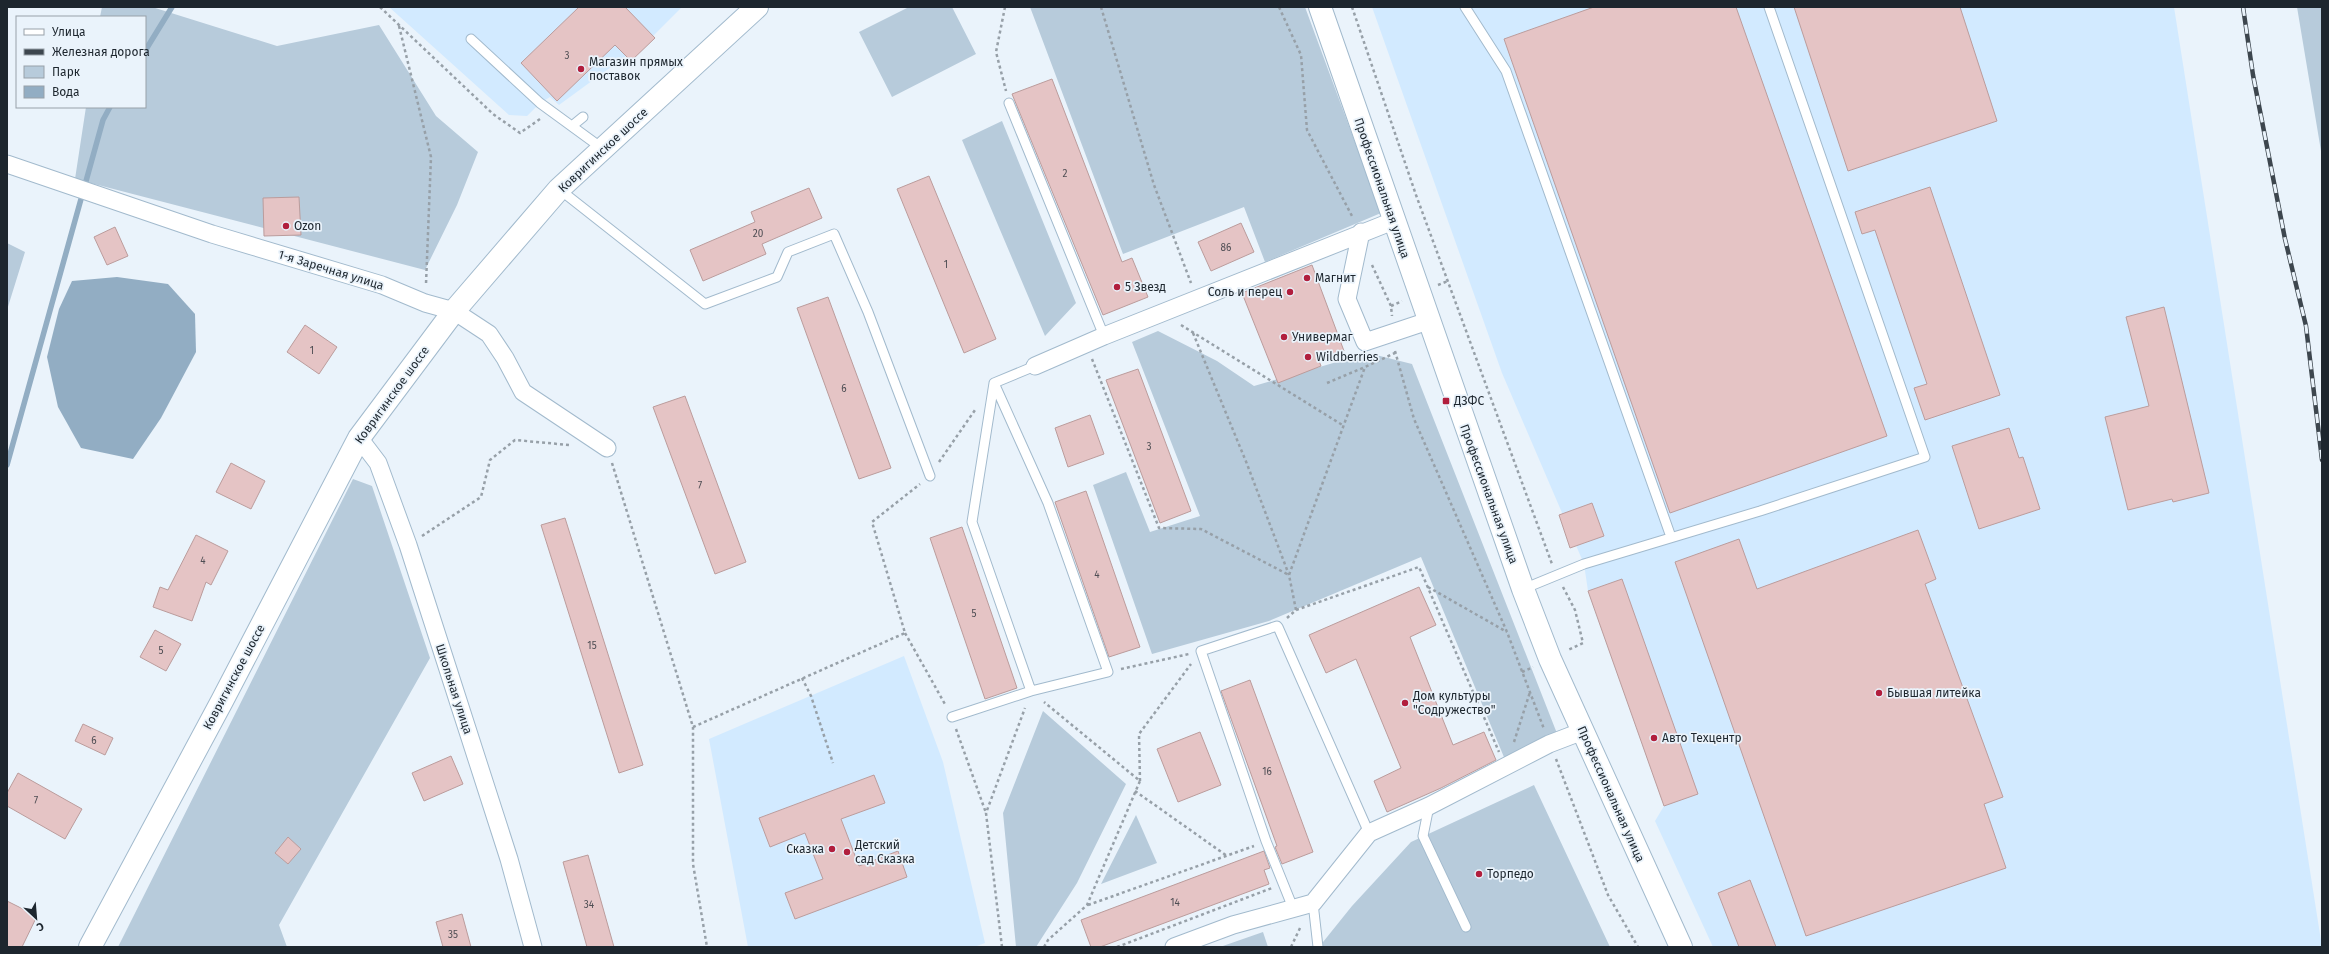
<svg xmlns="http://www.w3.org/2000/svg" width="2329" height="954" font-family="'Fira Sans',sans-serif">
<rect width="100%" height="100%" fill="#eaf3fb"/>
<path fill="#d2eaff" d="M389 7H682L652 37 559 105 550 97 540 103 527 116 509 115Z
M1372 7H2174L2322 947H1713L1655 821 1664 806 1588 591 1584 564 1502 373Z
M904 656 943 762 985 943 974 947H748L709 739Z"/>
<path fill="#b7cbdb" d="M102 7H152L277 46 379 25 436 116 478 152 457 205 425 270 75 179 86 107H145V17H100Z
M909 7H952L976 54 892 97 859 32Z
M1030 7H1305L1381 213 1265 262 1244 207 1123 254Z
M2297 7H2322V157Z
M1002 121 1076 303 1045 336 962 140Z
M7 243 25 252 7 310Z
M1158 331 1217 361 1254 386 1368 353 1412 364 1558 736 1506 762 1421 557 1269 621 1152 654 1093 485 1126 472 1150 532 1200 516 1132 342Z
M353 479 372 486 430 658 279 925 287 947H118Z
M1043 711 1126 784 1077 883 1036 947H1016L1003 813Z
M1534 785 1610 947H1319L1352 906 1411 842Z
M1136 815 1157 863 1101 884Z
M1263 932 1268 947H1220Z"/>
<path fill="#92adc3" d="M117 277 168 284 195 314 196 352 161 418 133 459 81 448 58 407 47 357 59 309 72 281Z"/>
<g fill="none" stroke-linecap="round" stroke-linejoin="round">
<path stroke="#92adc3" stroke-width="5.5" d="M145 51 172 7
M7 465 103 120 110 107"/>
</g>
<path fill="#e5c4c5" stroke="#bb9c9c" d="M579 7H625L655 38 631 61 615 45 557 101 521 63Z
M1594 7H1736L1887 436 1670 513 1504 39Z
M1794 7H1960L1997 121 1848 171Z
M1052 79 1122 262 1132 258 1148 297 1103 315 1012 94Z
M929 176 996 339 964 353 897 189Z
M1930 187 2000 395 1925 420 1914 388 1927 384 1875 230 1862 234 1855 212Z
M809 188 822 218 762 244 766 254 703 281 690 250 755 222 751 212Z
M299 197 301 235 264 236 263 198Z
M1241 223 1254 252 1211 271 1198 242Z
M115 227 128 256 107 265 94 237Z
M1312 265 1344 351 1319 361 1321 366 1278 383 1242 293Z
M828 297 891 468 859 479 797 308Z
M2164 307 2209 493 2173 502 2172 499 2128 510 2105 417 2149 406 2126 317Z
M305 325 337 347 319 374 287 352Z
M1138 369 1191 511 1160 523 1106 380Z
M685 396 746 562 715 574 653 407Z
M1090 415 1104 454 1068 467 1055 428Z
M2009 428 2019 458 2023 457 2040 509 1979 529 1952 446Z
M231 463 265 481 251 509 216 492Z
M1086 491 1140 647 1109 657 1055 502Z
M1592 503 1604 536 1570 548 1559 515Z
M565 518 643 765 619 773 541 525Z
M962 527 1017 688 985 699 930 538Z
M1918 530 1936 579 1925 584 2003 797 1984 804 2006 868 1806 936 1675 562 1739 539 1757 589Z
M196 535 228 551 211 585 206 582 192 621 153 607 160 587 168 590Z
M1622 579 1698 794 1664 806 1588 591Z
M1419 587 1436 625 1410 637 1453 745 1484 732 1496 760 1441 788 1387 812 1374 781 1401 768 1356 659 1326 673 1309 635Z
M155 630 181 644 166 671 140 657Z
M1250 680 1313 852 1282 864 1275 847 1277 846 1221 691Z
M83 724 113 738 105 755 75 741Z
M1200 732 1221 785 1178 802 1157 749Z
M451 756 463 784 424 801 412 773Z
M18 773 82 809 65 839 7 806V793Z
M874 775 885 803 841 819 859 866 898 851 907 877 795 919 785 893 823 879 805 833 770 847 759 818Z
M288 837 301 849 288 864 275 853Z
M1264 851 1270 868 1264 870 1269 884 1100 947H1091L1081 920Z
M588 855 614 947H587L563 862Z
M1750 880 1776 947H1739L1718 893Z
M7 901 37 916 22 947H7Z
M462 914 471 947H443L436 922Z"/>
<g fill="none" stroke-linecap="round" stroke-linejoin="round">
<defs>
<path id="lane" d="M1465 7 1506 71 1671 537
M471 39 540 103 603 149
M1009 103 1104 336
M572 126 583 117
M559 189 705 304 777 277 788 252 834 234 868 312 930 476
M1523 589 1584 564 1760 511 1925 457 1769 7
M1277 626 1201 651 1266 841 1293 908
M1278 627 1369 833
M1031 691 972 522 994 383 1035 366
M952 717 1031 691 1108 672 1048 503 994 383
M1429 806 1423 836 1466 927
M1313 903 1318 947"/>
<path id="street" d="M7 164 212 234 382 285 425 303 454 311 489 334 505 358 523 392 607 448
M1361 232 1347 299 1365 342 1428 321
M1035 366 1104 336 1393 221
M359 438 378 463 408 545 509 859 533 947
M1174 947 1233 925 1313 903 1369 833 1429 806 1549 744 1583 731"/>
<path id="secondary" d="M1320 7 1523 589 1550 659 1681 947"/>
<path id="primary" d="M90 947 222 701 359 438 454 311 559 189 757 7"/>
</defs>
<use href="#lane" stroke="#a2bacd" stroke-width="11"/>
<use href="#street" stroke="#a2bacd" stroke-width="19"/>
<use href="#secondary" stroke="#a2bacd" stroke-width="24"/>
<use href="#primary" stroke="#a2bacd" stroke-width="24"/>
<path stroke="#97a0a8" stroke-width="2.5" stroke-dasharray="3 3" stroke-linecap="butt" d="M380 7 493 114 520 133 540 119
M1005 7 996 52 1006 91
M1101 7 1154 185 1191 283
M1279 7 1301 55 1307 130 1353 218
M1352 7 1416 195 1552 564
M399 26 431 157 426 284
M1372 265 1391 306 1392 316
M1438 285 1448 281
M1391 306 1402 301
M1181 325 1344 426
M1193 333 1247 464 1289 575
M1395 351 1414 419 1507 632 1544 729
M1092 359 1159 528 1201 529 1289 575
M1327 383 1365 367
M939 462 975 410
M612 463 693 727V864L707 947
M422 536 481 497 490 460 515 440 569 445
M1428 587 1507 632
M1563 587 1575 610 1583 643 1568 650
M1296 610 1419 567 1499 752
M1287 618 1296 610 1289 575 1365 367 1395 353
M905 633 946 706
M1121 669 1189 654
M1522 672 1533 667
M802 678 811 696 833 763
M693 727 905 633 872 522 920 484
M956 729 986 813
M1514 742 1530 692
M1556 759 1608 895 1638 947
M1140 781 1139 734 1191 664
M1135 791 1227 856
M1088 905 1254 846
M1002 947 986 813 1025 708
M1044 947 1048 940 1087 905 1140 781 1044 702
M1117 947 1272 888
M1291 947 1301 926"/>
<use href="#lane" stroke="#fff" stroke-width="9"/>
<use href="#street" stroke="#fff" stroke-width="17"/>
<use href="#secondary" stroke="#fff" stroke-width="22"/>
<use href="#primary" stroke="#fff" stroke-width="22"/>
<defs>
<path id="rail" d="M2243 7 2253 75 2285 239 2306 326 2322 460"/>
</defs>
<use href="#rail" stroke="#3d464e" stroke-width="4.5"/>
<use href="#rail" stroke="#eaf3fb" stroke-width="3" stroke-dasharray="9" stroke-linecap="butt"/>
</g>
<g fill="#b11e3d" stroke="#eaf3fb" stroke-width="1.5">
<circle cx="581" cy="69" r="4"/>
<circle cx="286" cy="226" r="4"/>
<circle cx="1307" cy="278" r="4"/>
<circle cx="1117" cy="287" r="4"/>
<circle cx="1290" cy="292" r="4"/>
<circle cx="1284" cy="337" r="4"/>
<circle cx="1308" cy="357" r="4"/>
<rect x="1442" y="397" width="8" height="8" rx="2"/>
<circle cx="1879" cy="693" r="4"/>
<circle cx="1405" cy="703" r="4"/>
<circle cx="1654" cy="738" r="4"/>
<circle cx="832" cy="849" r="4"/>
<circle cx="847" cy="852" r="4"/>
<circle cx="1479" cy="874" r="4"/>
</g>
<g text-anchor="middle" stroke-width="3.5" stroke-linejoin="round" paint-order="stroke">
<g font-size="10" fill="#4f4e54">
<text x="567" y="59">3</text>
<text x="1065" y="177">2</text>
<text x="758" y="237">20</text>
<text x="1226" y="251">86</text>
<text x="946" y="268">1</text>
<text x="312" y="354">1</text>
<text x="844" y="392">6</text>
<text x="1149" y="450">3</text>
<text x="700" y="489">7</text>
<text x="203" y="564">4</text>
<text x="1097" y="578">4</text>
<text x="974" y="617">5</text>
<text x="592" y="649">15</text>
<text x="161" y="654">5</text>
<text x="94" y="744">6</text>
<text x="1267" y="775">16</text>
<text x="36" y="804">7</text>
<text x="1175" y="906">14</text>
<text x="589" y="908">34</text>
<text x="453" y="938">35</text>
</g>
<g font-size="12" fill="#1d262e" stroke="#eaf3fb" text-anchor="start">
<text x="589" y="66">Магазин прямых<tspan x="589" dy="14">поставок</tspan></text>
<text x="294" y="230">Ozon</text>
<text x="1315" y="282">Магнит</text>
<text x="1125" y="291">5 Звезд</text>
<text x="1282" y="296" text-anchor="end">Соль и перец</text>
<text x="1292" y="341">Универмаг</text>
<text x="1316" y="361">Wildberries</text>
<text x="1454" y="405">ДЗФС</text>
<text x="1887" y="697">Бывшая литейка</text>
<text x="1413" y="700">Дом культуры<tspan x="1413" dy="14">"Содружество"</tspan></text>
<text x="1662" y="742">Авто Техцентр</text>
<text x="855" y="849">Детский<tspan x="855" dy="14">сад Сказка</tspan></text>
<text x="824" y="853" text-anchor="end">Сказка</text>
<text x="1487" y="878">Торпедо</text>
</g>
<g font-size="12" fill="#1d262e" stroke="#eaf3fb">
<text transform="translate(603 150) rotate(-43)" y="4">Ковригинское шоссе</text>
<text transform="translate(1382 188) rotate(71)" y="4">Профессиональная улица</text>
<text transform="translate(331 270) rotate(17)" y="4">1-я Заречная улица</text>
<text transform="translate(392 395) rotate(-54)" y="4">Ковригинское шоссе</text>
<text transform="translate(1489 494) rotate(70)" y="4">Профессиональная улица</text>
<text transform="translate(234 677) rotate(-62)" y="4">Ковригинское шоссе</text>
<text transform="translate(454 689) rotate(72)" y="4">Школьная улица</text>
<text transform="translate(1611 794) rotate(66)" y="4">Профессиональная улица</text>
</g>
</g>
<rect width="2329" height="954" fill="none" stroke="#1d262e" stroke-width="16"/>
<rect x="16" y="16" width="130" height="92" fill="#eaf3fb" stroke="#98a1a9"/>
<rect x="24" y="29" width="20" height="6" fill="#ffffff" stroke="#98a1a9"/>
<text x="52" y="36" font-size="12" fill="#1d262e">Улица</text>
<rect x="24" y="49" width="20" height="6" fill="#3d464e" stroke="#98a1a9"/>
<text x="52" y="56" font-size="12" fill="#1d262e">Железная дорога</text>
<rect x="24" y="66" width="20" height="12" fill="#b7cbdb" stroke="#98a1a9"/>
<text x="52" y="76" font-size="12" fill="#1d262e">Парк</text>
<rect x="24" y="86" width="20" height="12" fill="#92adc3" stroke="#98a1a9"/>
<text x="52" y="96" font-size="12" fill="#1d262e">Вода</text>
<g transform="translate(36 918) rotate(154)" stroke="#eaf3fb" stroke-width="3" paint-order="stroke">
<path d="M0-3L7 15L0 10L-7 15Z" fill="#1d262e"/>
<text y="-6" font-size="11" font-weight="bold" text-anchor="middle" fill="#1d262e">С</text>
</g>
</svg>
